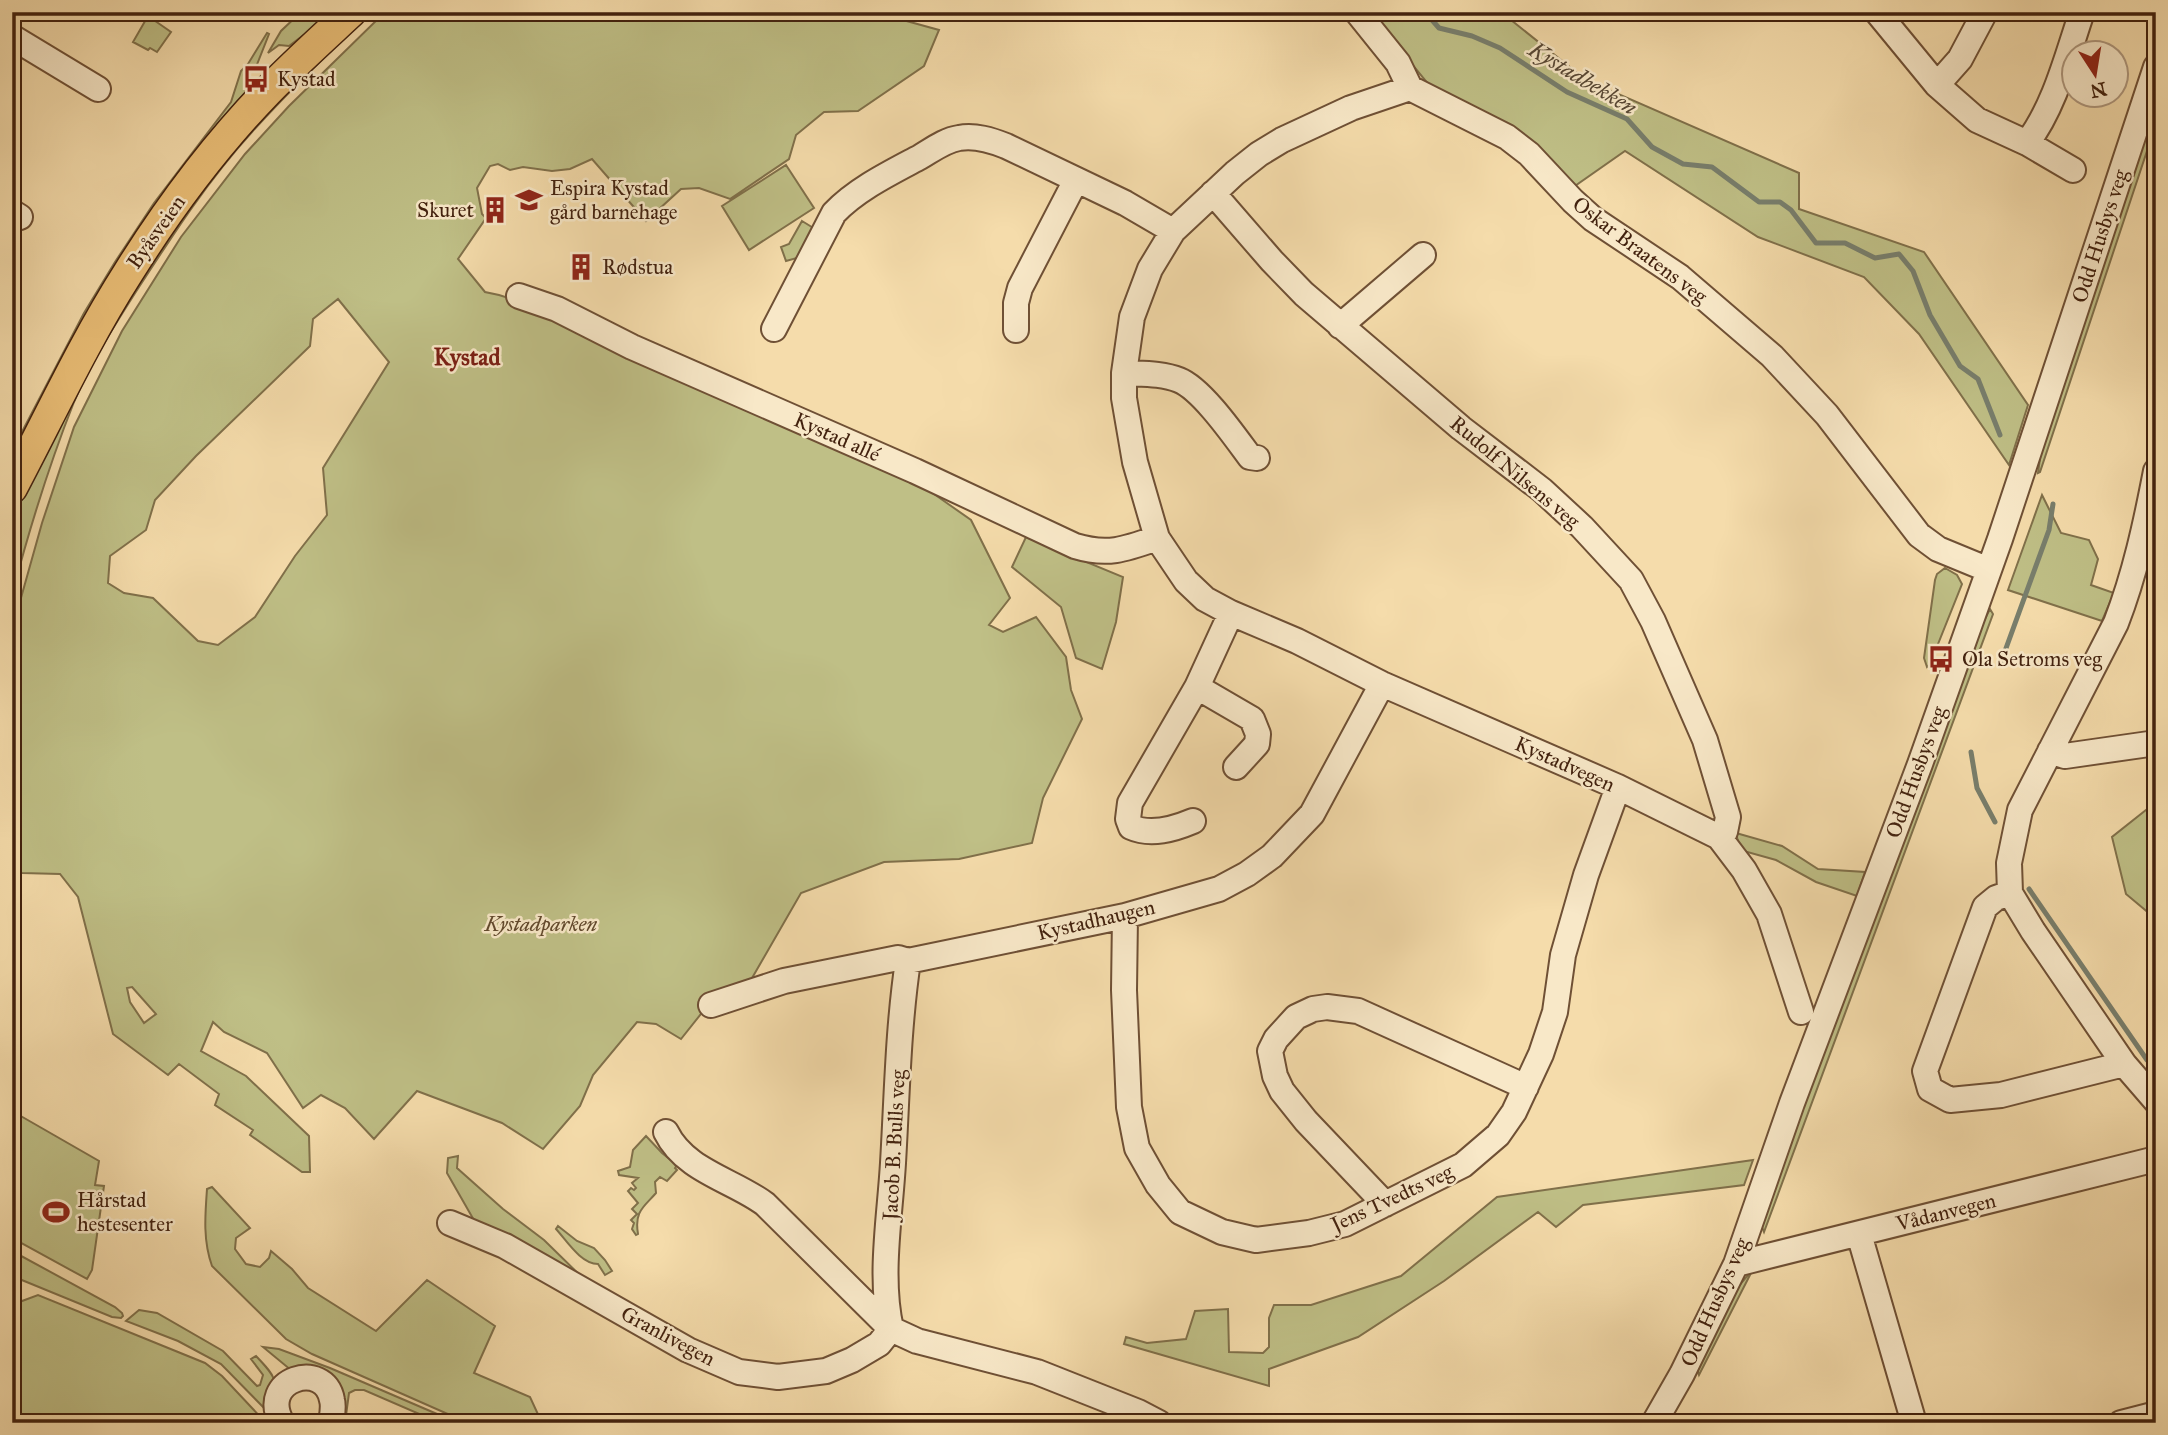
<svg xmlns="http://www.w3.org/2000/svg" width="2168" height="1435" font-family="'IM FELL Great Primer',serif">
<rect width="100%" height="100%" fill="#f5dcab"/>
<filter id="stains"><feTurbulence type="fractalNoise" baseFrequency=".00286" numOctaves="4"/><feColorMatrix values="0 0 0 0 .2 0 0 0 0 .09 0 0 0 0 .02 0 0 0 .5 -.17"/></filter>
<radialGradient id="worn" r=".72"><stop offset=".6" stop-color="#630" stop-opacity="0"/><stop offset="1" stop-color="#630" stop-opacity=".3"/></radialGradient>
<path fill="#bfbf86" stroke="#80704a" stroke-width="2" fill-rule="evenodd" d="M301 12H334L289 46 279 45 268 53 281 31Z
M368 12H373C331 50 290 90 252 132 209 179 174 233 139 287 116 323 91 362 74 402 49 465 29 530 12 595V521L28 481 96 347 199 186 326 48Z
M385 12 428 15 433 12H874L939 30 924 66 858 111 824 112 796 135 789 159 730 199 699 188 681 189 646 221 592 159 570 169 552 171 523 167 510 170 498 164 490 166 477 188 482 214 486 218 458 259 485 292 499 295 530 305 917 482 971 520 1010 598 989 625 1003 632 1036 617 1066 657 1071 690 1082 719 1043 798 1032 843 959 859 884 862 801 893 748 985 720 990 681 1039 656 1024 637 1022 593 1075 580 1106 543 1149 502 1123 417 1091 374 1139 345 1108 321 1095 303 1108 267 1053 224 1032 213 1022 201 1051 246 1076 309 1136 310 1172H302L250 1135 253 1130 215 1105 219 1094 179 1064 168 1075 113 1034 78 897 60 874 22 873 12 869V630L42 523 74 427 122 331 181 237 245 154 289 106ZM338 299 389 362 323 468 327 515 295 556 255 617 218 645 198 641 153 598 124 593 108 583 110 556 146 530 155 500 196 456 310 346 313 319ZM132 987 156 1014 144 1023 130 1002 127 988Z
M1369 12H1501L1586 80 1799 173V209L1924 252 2028 405 2009 465 1919 334 1864 277 1758 237 1625 151 1572 188 1429 85Z
M148 16 171 32 157 52 150 48 148 50 133 42Z
M267 33 269 34 256 67 252 71 249 69 244 75 252 83 12 466V451L84 313 115 262 154 203 231 102 241 71 248 64Z
M2145 136 2148 138 2149 145 2040 472 2038 473 2041 451Z
M786 165 814 208 749 250 722 206Z
M802 221 815 229 797 258 786 261 781 247 789 244Z
M2042 495 2061 533 2089 540 2098 559 2091 585 2114 593 2102 621 2008 590Z
M1026 537 1123 577 1116 622 1102 669 1076 658 1061 607 1012 567Z
M1945 568 1957 575 1962 584 1930 664 1927 667 1924 658 1935 580 1937 574Z
M1990 609 1993 614 1764 1232 1762 1227 1796 1123 1970 648Z
M2156 802V919L2126 894 2112 837Z
M1736 833 1782 846 1818 869 1865 872 1857 896 1816 882 1776 860 1740 850Z
M12 1111 99 1161 95 1185 104 1186 92 1270 87 1279 12 1238Z
M646 1136 662 1153 677 1165 675 1168 677 1170 667 1181 660 1177 655 1182 656 1193C644 1207 634 1211 638 1234L636 1235 632 1229 634 1223 631 1220 637 1214 632 1209 638 1203 628 1191 631 1188 634 1190 636 1188 632 1183 638 1178 619 1175 618 1171 630 1167 633 1150Z
M458 1156 457 1168 503 1209 544 1240 593 1288 479 1229 447 1173 448 1158Z
M1753 1160 1744 1185 1583 1205 1556 1227 1538 1212 1444 1281 1358 1337 1269 1369V1386L1124 1344 1126 1337 1147 1343 1186 1339 1195 1311 1228 1309 1229 1352 1263 1353 1269 1347V1318L1274 1305H1311L1401 1276 1497 1197Z
M212 1187 250 1228 236 1238 235 1249 246 1264 260 1267 269 1258 271 1251 292 1269 308 1288 376 1331 427 1280 495 1326 474 1373 530 1397 542 1423H468L312 1354 286 1339 212 1266C203 1241 205 1216 207 1189Z
M558 1226 577 1241 594 1248 605 1260 612 1271 605 1275 598 1264C581 1264 567 1241 556 1229Z
M12 1251 115 1307 122 1313 123 1316 121 1318 112 1317 12 1276Z
M1748 1275H1750L1699 1375 1697 1369 1737 1288Z
M12 1293 22 1301 38 1295 205 1363 222 1376 266 1423H12Z
M139 1310 157 1313 223 1351 257 1386 260 1385 263 1375 251 1359 256 1356C280 1381 277 1380 268 1412L221 1364 178 1341 126 1321Z
M263 1347 279 1349 330 1368 458 1423H440L364 1390H355L349 1393 345 1423H340L337 1408Z"/>
<g fill="none" stroke-linecap="round" stroke-linejoin="round">
<path stroke="#787e6c" stroke-width="5" d="M1425 12 1439 28 1472 36 1500 48 1567 92 1627 119 1652 147 1683 164 1712 167 1759 202H1780L1791 210 1816 243H1845L1875 258 1899 254 1913 271 1930 315 1960 366 1978 379 2000 435
M2001 662 2049 530 2053 504
M1971 752 1977 788 1995 822
M2029 889 2147 1060 2156 1069"/>
<defs>
<path id="minor" d="M1357 12 1398 63 1410 88
M1877 12 1937 85 1977 120 2027 143 2073 170
M12 37 98 89
M1937 85 1960 59 1985 12
M2027 143C2055 106 2067 56 2082 12
M1213 193 1272 261 1304 294 1461 428 1542 490 1582 527 1631 580 1653 621 1705 740 1728 817 1725 832 1719 837
M12 212 20 217
M519 296 557 309 632 347 915 471 1075 546C1108 556 1126 549 1157 538
M1340 326 1423 255
M774 329 834 213C857 189 890 173 920 157 932 150 945 140 959 138 975 135 991 140 1006 146L1125 203 1173 231
M1016 330V303L1020 288 1076 180
M1124 373C1142 374 1162 373 1179 380 1202 389 1235 437 1250 457L1257 458
M2156 471C2146 523 2135 574 2116 623L2020 810 2009 863 2010 893 2033 931 2124 1064 2156 1101
M1197 687 1252 719 1258 734 1257 744 1236 767
M2050 751 2065 756 2156 743
M1193 821C1174 829 1151 836 1131 827L1128 819 1130 803 1197 687 1231 613
M2010 893 1996 898 1985 907 1925 1071 1930 1089 1950 1100 2001 1095 2124 1064
M1125 916 1124 990 1129 1107 1137 1148 1158 1185 1180 1212 1222 1232 1256 1240 1309 1233 1345 1224 1463 1165 1498 1135 1514 1112 1541 1054 1555 1012 1563 955 1586 875 1618 787
M711 1005 784 981 898 958 908 961 1125 916 1219 889 1247 874 1272 856 1312 814 1382 684
M1801 1012 1769 914 1744 870 1719 837 1618 787 1382 684 1297 641 1231 613 1205 599 1186 581 1157 538 1135 462 1124 398V373L1132 317 1150 269 1173 231 1235 173 1259 154 1282 140 1351 108 1410 88 1507 137 1529 154 1573 201 1593 219 1680 277 1772 356 1827 415 1919 535 1938 549 1989 570
M666 1132C685 1171 733 1180 765 1204L891 1329 917 1341 1037 1372 1138 1412 1159 1423
M1385 1204 1306 1121 1282 1091 1275 1076 1270 1051 1276 1039 1296 1017 1313 1009 1327 1007 1358 1011 1526 1087
M450 1223 505 1246 688 1350 739 1372 778 1377 826 1371 852 1360 879 1344 891 1329
M1859 1234 1914 1423
M1736 1264 2156 1159
M891 1329C879 1277 890 1216 893 1163 897 1096 898 1028 908 961
M282 1423C257 1379 325 1359 332 1400 334 1407 332 1415 331 1423
M1654 1423 1682 1374 1736 1264 1792 1103 1920 764 2000 539 2156 67
M2121 1423 2156 1414"/>
<path id="major" d="M12 488C50 416 84 342 128 273 168 209 214 147 267 92 294 64 323 38 351 12"/>
</defs>
<use href="#minor" stroke="#6f5035" stroke-width="28"/>
<use href="#major" stroke="#42210e" stroke-width="33"/>
<use href="#minor" stroke="#f8e8c8" stroke-width="24"/>
<use href="#major" stroke="#eabe76" stroke-width="30"/>
</g>
<defs>
<symbol id="bus-bare" viewBox="-9 -9 18 18"><path d="M-5-6H5V4H4V6H2V4H-2V6H-4V4H-5ZM-3.5-4V0h7V-4ZM-3.5 1.2v1.5H-2V1.2ZM2 1.2v1.5H3.5V1.2Z" fill="#8f2418" stroke="#f8e8c8" stroke-width="2.5" paint-order="stroke"/></symbol>
<symbol id="school-bare" viewBox="-9 -9 18 18"><path d="M0-5L7-2L0 1L-7-2ZM-4 1L0 2.5L4 1V4Q0 6-4 4Z" fill="#8f2418" stroke="#f8e8c8" stroke-width="2.5" paint-order="stroke"/></symbol>
<symbol id="building-bare" viewBox="-9 -9 18 18"><path d="M-4-6H4V6H1V3H-1V6H-4ZM-2.5-4.3h1.7v1.8h-1.7ZM.8-4.3h1.7v1.8H.8ZM-2.5-1h1.7V.8h-1.7ZM.8-1h1.7V.8H.8Z" fill="#8f2418" stroke="#f8e8c8" stroke-width="2.5" paint-order="stroke"/></symbol>
<symbol id="stadium-bare" viewBox="-9 -9 18 18"><path d="M0-5a6.5 5 0 1 0 0 10a6.5 5 0 1 0 0-10ZM-3.5-1.8h7v3.6h-7Z" fill="#8f2418" stroke="#f8e8c8" stroke-width="2.5" paint-order="stroke"/></symbol>
</defs>
<g fill-rule="evenodd">
<use href="#bus-bare" x="237" y="60" width="38" height="38"/>
<use href="#school-bare" x="510" y="181" width="38" height="38"/>
<use href="#building-bare" x="476" y="191" width="38" height="38"/>
<use href="#building-bare" x="562" y="248" width="38" height="38"/>
<use href="#bus-bare" x="1922" y="640" width="38" height="38"/>
<use href="#stadium-bare" x="37" y="1193" width="38" height="38"/>
</g>
<g text-anchor="middle" stroke-width="5" stroke-linejoin="round" paint-order="stroke">
<g font-size="21" fill="#42210e" stroke="#f8e8c8" text-anchor="start">
<text x="277" y="86">Kystad</text>
<text x="550" y="195">Espira Kystad<tspan x="550" dy="24">gård barnehage</tspan></text>
<text x="474" y="217" text-anchor="end">Skuret</text>
<text x="602" y="274">Rødstua</text>
<text x="1962" y="666">Ola Setroms veg</text>
<text x="77" y="1207">Hårstad<tspan x="77" dy="24">hestesenter</tspan></text>
</g>
<g font-size="21" fill="#42210e" stroke="#f8e8c8">
<text transform="translate(156 232) rotate(-55)" y="7">Byåsveien</text>
<text transform="translate(2100 236) rotate(-72)" y="7">Odd Husbys veg</text>
<text transform="translate(1640 250) rotate(37)" y="7">Oskar Braatens veg</text>
<text transform="translate(837 437) rotate(24)" y="7">Kystad allé</text>
<text transform="translate(1515 472) rotate(40)" y="7">Rudolf Nilsens veg</text>
<text transform="translate(1565 764) rotate(24)" y="7">Kystadvegen</text>
<text transform="translate(1916 772) rotate(-70)" y="7">Odd Husbys veg</text>
<text transform="translate(1096 920) rotate(-13)" y="7">Kystadhaugen</text>
<text transform="translate(894 1145) rotate(-87)" y="7">Jacob B. Bulls veg</text>
<text transform="translate(1392 1198) rotate(-25)" y="7">Jens Tvedts veg</text>
<text transform="translate(1946 1212) rotate(-14)" y="7">Vådanvegen</text>
<text transform="translate(1715 1302) rotate(-66)" y="7">Odd Husbys veg</text>
<text transform="translate(668 1336) rotate(28)" y="7">Granlivegen</text>
</g>
<g font-size="21" font-style="italic" fill="#61482c" stroke="#f8e8c8">
<text x="541" y="931">Kystadparken</text>
</g>
<g font-size="23" font-style="italic" fill="#584835" stroke="#f8e8c8">
<text transform="translate(1583 78) rotate(31)" y="8">Kystadbekken</text>
</g>
<g font-size="24" font-weight="bold" fill="#7a1f14" stroke="#f8e8c8">
<text x="467" y="365">Kystad</text>
</g>
</g>
<rect width="2168" height="1435" fill="none" stroke="#f5dcab" stroke-width="42"/>
<rect x="14" y="14" width="2140" height="1407" fill="none" stroke="#42210e" stroke-width="3.5"/>
<rect x="21" y="21" width="2126" height="1393" fill="none" stroke="#42210e" stroke-width="2"/>
<g transform="translate(2095 74) rotate(168)"><circle r="33" fill="#f8e8c8" stroke="#af987e" stroke-width="2"/>
<path d="M0-5L12 26L0 18L-12 26Z" fill="#8f2418"/>
<text y="-10" font-size="19" font-weight="bold" text-anchor="middle" fill="#42210e">N</text>
</g>
<rect width="100%" height="100%" filter="url(#stains)"/>
<rect width="100%" height="100%" fill="url(#worn)"/>
</svg>
